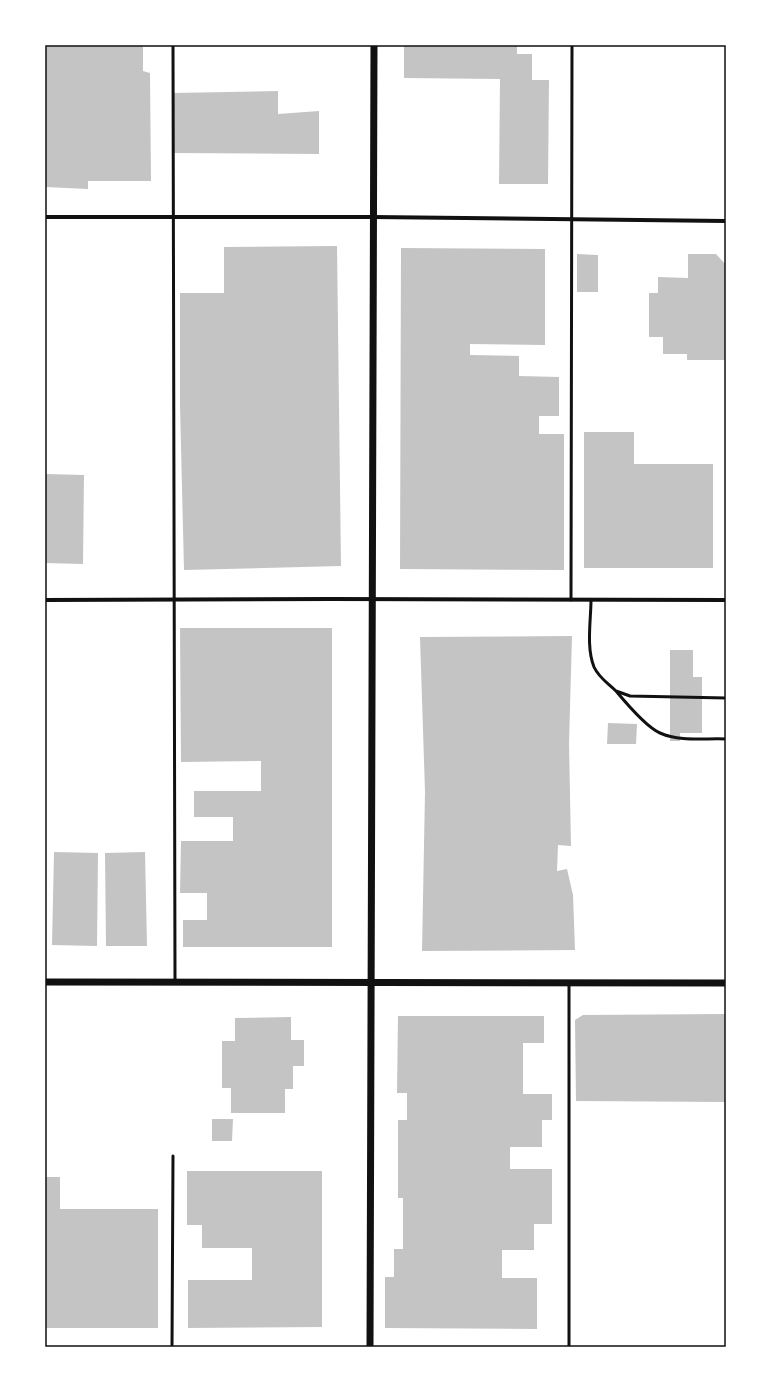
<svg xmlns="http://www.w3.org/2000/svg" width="771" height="1392" font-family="'Crimson Pro',serif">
<rect width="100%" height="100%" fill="#fff"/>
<path fill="#c4c4c4" d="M45 45H143V71L150 73 151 181H88V189L45 187Z
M404 45H517V54H532V80H549L548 184H499L500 79 404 78Z
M278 91V114L319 111V154L173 153V93Z
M337 246 341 566 184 570 180 405V293H224V247Z
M401 248 545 249V345L470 344V355L519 356V376L559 377V416H539V434H564V570L400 569Z
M577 254 598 255V292H577Z
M688 254H716L726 265V360H687V354H663V337H649V293H658V277L688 278Z
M584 432H634V464H713V568H584Z
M45 474 84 475 83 564 45 563Z
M180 628H332V947H183V920H207V893H180L181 841H233V817H194V791H261V761L181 762Z
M572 636 569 743 571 846 558 845 557 871 567 869 573 895 575 950 422 951 425 792 420 637Z
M670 650H693V677H702V733H680V741H670Z
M608 723 637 724 636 744H607Z
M54 852 98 853 97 946 52 945Z
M145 852 147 946H106L105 853Z
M726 1014V1102L576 1101 575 1020 583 1015Z
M398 1016H544V1043H523V1094H552V1120H542V1147H510V1169H552V1224H534V1250H502V1278H537V1329L385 1328V1277H394V1249H403V1198H398V1120H407V1093H397Z
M291 1017V1040H304V1066H293V1089H285V1113H231V1088H222V1041H235V1018Z
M212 1119H233L232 1141H212Z
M187 1171H322V1327L188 1328V1280H252V1248H202V1225H187Z
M45 1177H60V1209H158V1328H45Z"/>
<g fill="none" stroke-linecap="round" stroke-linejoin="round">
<path stroke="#111" stroke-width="3" d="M173 45 175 981
M571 600 572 45
M591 600C591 620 586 647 594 667 599 678 608 683 616 691 626 703 646 727 660 733 680 742 705 738 726 739
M616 691 630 696 726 698
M172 1347 173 1156
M569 1347V983"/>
<path stroke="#111" stroke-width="4" d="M45 217H373L726 221
M45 600 331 599 726 600"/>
<path stroke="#111" stroke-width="7" d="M45 982 726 983
M370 1347 374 45"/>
</g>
<rect width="771" height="1392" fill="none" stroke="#ffffff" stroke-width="92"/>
<rect x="46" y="46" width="679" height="1300" fill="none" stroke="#111" stroke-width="1.5"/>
</svg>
